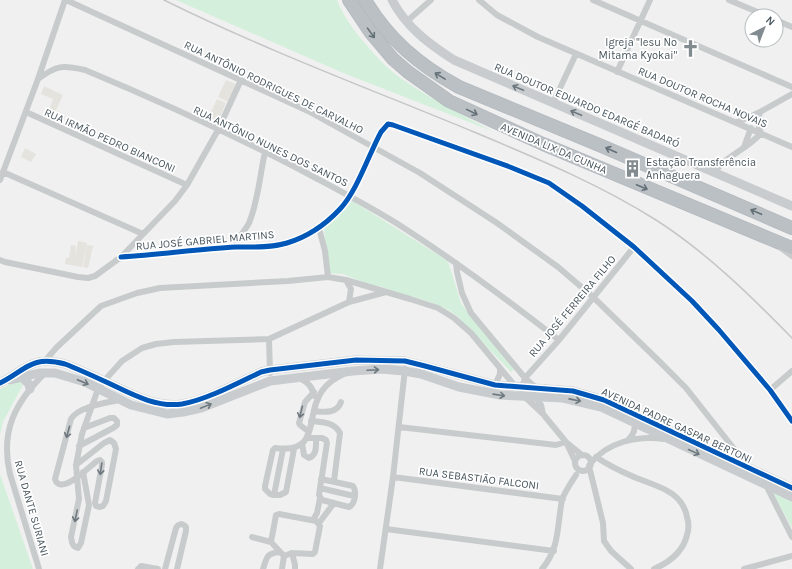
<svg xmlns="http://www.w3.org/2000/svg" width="792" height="569" font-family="Karla,sans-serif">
<rect width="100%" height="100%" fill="#f1f0f0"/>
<path fill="#e5e3de" d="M226 80 236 84 228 102 218 97Z
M44 86 63 95 55 112 49 110 53 99 41 94Z
M217 99 226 103 218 121 209 117Z
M25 148 36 154 31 162 21 157Z
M78 241 87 243 82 267 65 264 66 258H69L71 245 76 246 75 259Z
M87 245 93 246 88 268 83 267Z"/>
<path fill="#d4f0dc" d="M176 0H337C343 15 353 29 363 41 375 55 387 69 402 79 430 99 462 114 492 131L343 73Z
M351 200 448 261 461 303 471 317 516 368 511 372 456 315C434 299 405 297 380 286H373L343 274 330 273 327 264 324 226Z
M18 380 24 383 3 422 0 435V389Z
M0 473V474L33 569H0Z
M776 491 792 499V528L773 493Z"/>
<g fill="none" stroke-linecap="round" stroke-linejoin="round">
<defs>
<path id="highway" d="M349 0 371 33 393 59 408 72 449 101 543 144 792 248
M365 0C388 39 419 65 459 87L604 147 792 228"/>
</defs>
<use href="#highway" stroke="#b5bbc0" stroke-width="14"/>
<path stroke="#c8cbcc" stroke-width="6" d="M66 0 308 111 420 173 497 223 558 267 593 297 661 363 686 388 731 445 742 459V465
M479 0 497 15 538 37 792 147
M593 0 792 87
M729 0 767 16
M776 20 792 27
M406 22 431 0
M617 72 650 0
M38 79C57 65 62 65 85 70 157 100 229 133 299 169 334 188 370 206 404 228 458 263 509 301 559 340
M553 103 576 54
M26 112 187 185
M738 122 760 112 792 94
M744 147 751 128
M3 172 143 234
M714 173C726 155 748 149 761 133 757 125 758 120 760 112
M0 180 38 79 65 0
M319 228 325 251 328 277
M236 247C237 238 245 231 249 223 258 202 260 174 265 152
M781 248 792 256
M121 257C159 255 197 249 236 247 252 247 270 248 287 243 307 237 326 224 340 209 357 191 369 154 381 132L388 124 393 125 510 167 549 183 582 206 634 247 692 301 719 330 770 390 792 421
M0 260 5 262 78 277 88 278 95 276 121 257 175 201 187 185 218 130 241 80
M456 263 457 272 462 293 471 313 525 378 536 388
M346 280 351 289 349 302
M269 339 270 373
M45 361 56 348 101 306 137 293 160 288 288 281 328 277 346 280 410 299 438 308 454 318 471 333 515 386
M299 378C306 381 313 387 314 396
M495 385 500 374V369
M522 387 525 378 559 340 634 247
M770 390 792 371
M524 396 543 414 566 442 582 455
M536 398 541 405 543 414
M314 411C324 412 337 414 341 402
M311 421C322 422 334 422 340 433L334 481
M399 427 556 445 566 442
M309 432 300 425 299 423 305 402 314 392
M307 438H322L326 440 327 443 319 495 322 500 349 507C355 504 357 492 353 486L321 479
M628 440C634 434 635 430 635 422
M302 443 304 455 309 458C317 455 316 446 316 438
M567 444 575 461
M79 446 113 428 117 425V421L114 418H110L84 428
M294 449 286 492 280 495H274L270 494 265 489V486L273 450 275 448C322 454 304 416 322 391 328 382 335 378 344 374
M575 463a8 8 0 1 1 16 0a8 8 0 1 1-16 0Z
M596 457C608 465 620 471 634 477 655 486 682 490 687 517 689 523 689 529 687 535 683 552 670 562 654 569
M590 464C607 442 638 435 664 439
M76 465 104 443 110 440 114 443 116 449 106 501 103 506 99 507 96 506 95 503 102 465V462L100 460 97 461C90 466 60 497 55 479L71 419C79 406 106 403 119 400
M589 466 603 523 604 541 611 551 631 569
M83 472 89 505 81 543 78 548C72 546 72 543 71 537L79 499 76 465 82 434 98 389 104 381 122 361 142 348 156 344 174 342 269 339 349 302 386 292
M393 477 563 499
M766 485 792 537
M320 488 354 496
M274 495 283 449
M279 514 316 521 320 526 315 552 313 554 292 553 284 556 271 542 276 515Z
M313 520 317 513 320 498
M319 523 334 503
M386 529 554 551
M252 537 271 542
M292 553 295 565V569
M39 569 10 474C0 431 15 402 46 372
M138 569 141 566 158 569
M165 569 176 528C179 523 182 523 186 527V531L177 569
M263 569C267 557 266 554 279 552
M282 569 284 556
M380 569 393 477 405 369
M542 569C560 548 557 525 562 500 565 491 571 483 576 475
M744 569 792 556"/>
<path stroke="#c8ccce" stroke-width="9" d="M392 0C406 27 429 44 454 60L792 206
M22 377 29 384 30 389
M10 380 39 373H55L85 382 131 405 167 414 183 412 201 408 270 381 353 371 381 369 404 371 421 374 459 387 500 395 563 398 601 407 792 497
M0 383C26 370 31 355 65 364 78 369 91 375 104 381 128 392 154 408 182 404 206 400 238 383 261 372L270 370 356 360 405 361 425 366 495 385 573 391 604 400 792 488"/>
<use href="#highway" stroke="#bbc0c4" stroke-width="12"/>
<path stroke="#c4c6c7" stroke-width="1.5" d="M164 0C265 50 370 89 474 132 536 158 599 184 656 220 706 252 750 295 792 338"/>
<defs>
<path id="cycleway" d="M121 257C159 255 197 249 236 247 252 247 270 248 287 243 307 237 326 224 340 209 357 191 369 154 381 132L388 124 393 125 510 167 549 183 582 206 634 247 692 301 719 330 770 390 792 421
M0 383C26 370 31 355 65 364 78 369 91 375 104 381 128 392 154 408 182 404 206 400 238 383 261 372L270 370 356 360 405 361 425 366 495 385 573 391 604 400 792 488"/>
</defs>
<use href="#cycleway" stroke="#fff" stroke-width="8"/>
<use href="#cycleway" stroke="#0057b8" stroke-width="5"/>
</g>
<defs><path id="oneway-shaft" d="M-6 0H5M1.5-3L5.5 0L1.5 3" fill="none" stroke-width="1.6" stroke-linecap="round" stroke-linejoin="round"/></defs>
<g stroke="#647077">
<use href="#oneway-shaft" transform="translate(371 33) rotate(54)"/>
<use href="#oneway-shaft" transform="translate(440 76) rotate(-149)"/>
<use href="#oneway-shaft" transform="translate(472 112) rotate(26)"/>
<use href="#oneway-shaft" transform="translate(611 150) rotate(-156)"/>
<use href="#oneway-shaft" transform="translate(642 187) rotate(23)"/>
<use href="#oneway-shaft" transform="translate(756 212) rotate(-157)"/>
</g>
<g stroke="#6e797f">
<use href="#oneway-shaft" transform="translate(518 88) rotate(-157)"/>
<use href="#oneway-shaft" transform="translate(576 113) rotate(-157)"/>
<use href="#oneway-shaft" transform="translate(373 370) rotate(-3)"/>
<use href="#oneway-shaft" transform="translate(83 382) rotate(23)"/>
<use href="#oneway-shaft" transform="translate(499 395) rotate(8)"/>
<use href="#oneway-shaft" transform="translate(575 400) rotate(11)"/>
<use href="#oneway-shaft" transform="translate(206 406) rotate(-22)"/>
<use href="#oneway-shaft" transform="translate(694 452) rotate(25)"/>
</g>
<g stroke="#6e787e">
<use href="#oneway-shaft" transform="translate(301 412) rotate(104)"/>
<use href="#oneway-shaft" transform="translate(68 432) rotate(105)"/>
<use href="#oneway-shaft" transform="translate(101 469) rotate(98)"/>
<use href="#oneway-shaft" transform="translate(76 516) rotate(102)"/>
</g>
<defs>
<symbol id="church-bare" viewBox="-9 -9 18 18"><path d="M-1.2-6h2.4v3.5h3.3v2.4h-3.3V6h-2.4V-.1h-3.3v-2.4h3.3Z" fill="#828b90" stroke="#fff" stroke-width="2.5" paint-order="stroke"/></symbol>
<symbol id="building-bare" viewBox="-9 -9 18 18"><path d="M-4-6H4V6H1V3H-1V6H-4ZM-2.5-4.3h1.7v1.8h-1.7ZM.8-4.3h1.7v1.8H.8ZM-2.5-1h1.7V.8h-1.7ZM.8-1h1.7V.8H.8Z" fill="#828b90" stroke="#fff" stroke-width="2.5" paint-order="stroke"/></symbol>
</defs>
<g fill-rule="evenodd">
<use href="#church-bare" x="678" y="36" width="25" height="25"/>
<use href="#building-bare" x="620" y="156" width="25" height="25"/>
</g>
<g text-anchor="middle" stroke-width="3.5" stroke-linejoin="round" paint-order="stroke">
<g font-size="11" fill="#47555d" stroke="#fff" text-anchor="end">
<text x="677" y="46">Igreja "Iesu No<tspan x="677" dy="13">Mitama Kyokai"</tspan></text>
<text x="646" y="166" text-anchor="start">Estação Transferência<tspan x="646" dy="13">Anhaguera</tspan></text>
</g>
<g font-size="11" fill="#47555d" stroke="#fff">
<text transform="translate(274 87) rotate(26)" y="4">RUA ANTÔNIO RODRIGUES DE CARVALHO</text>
<text transform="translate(703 97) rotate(23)" y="4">RUA DOUTOR ROCHA NOVAIS</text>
<text transform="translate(587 105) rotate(23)" y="4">RUA DOUTOR EDUARDO EDARGÉ BADARÓ</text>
<text transform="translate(110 140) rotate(24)" y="4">RUA IRMÃO PEDRO BIANCONI</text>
<text transform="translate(271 146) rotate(26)" y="4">RUA ANTÔNIO NUNES DOS SANTOS</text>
<text transform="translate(554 148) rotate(23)" y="4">AVENIDA LIX DA CUNHA</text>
<text transform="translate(205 240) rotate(-5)" y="4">RUA JOSÉ GABRIEL MARTINS</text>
<text transform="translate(572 306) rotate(-50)" y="4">RUA JOSÉ FERREIRA FILHO</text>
<text transform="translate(677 425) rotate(25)" y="4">AVENIDA PADRE GASPAR BERTONI</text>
<text transform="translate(479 478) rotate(7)" y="4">RUA SEBASTIÃO FALCONI</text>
<text transform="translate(32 508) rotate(74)" y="4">RUA DANTE SURIANI</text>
</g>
</g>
<g transform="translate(764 28) rotate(42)"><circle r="19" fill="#ffffff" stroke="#b5bbbe"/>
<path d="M0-3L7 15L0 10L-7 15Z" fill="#828b90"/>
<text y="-6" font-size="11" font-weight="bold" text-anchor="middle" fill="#47555d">N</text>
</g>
</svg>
